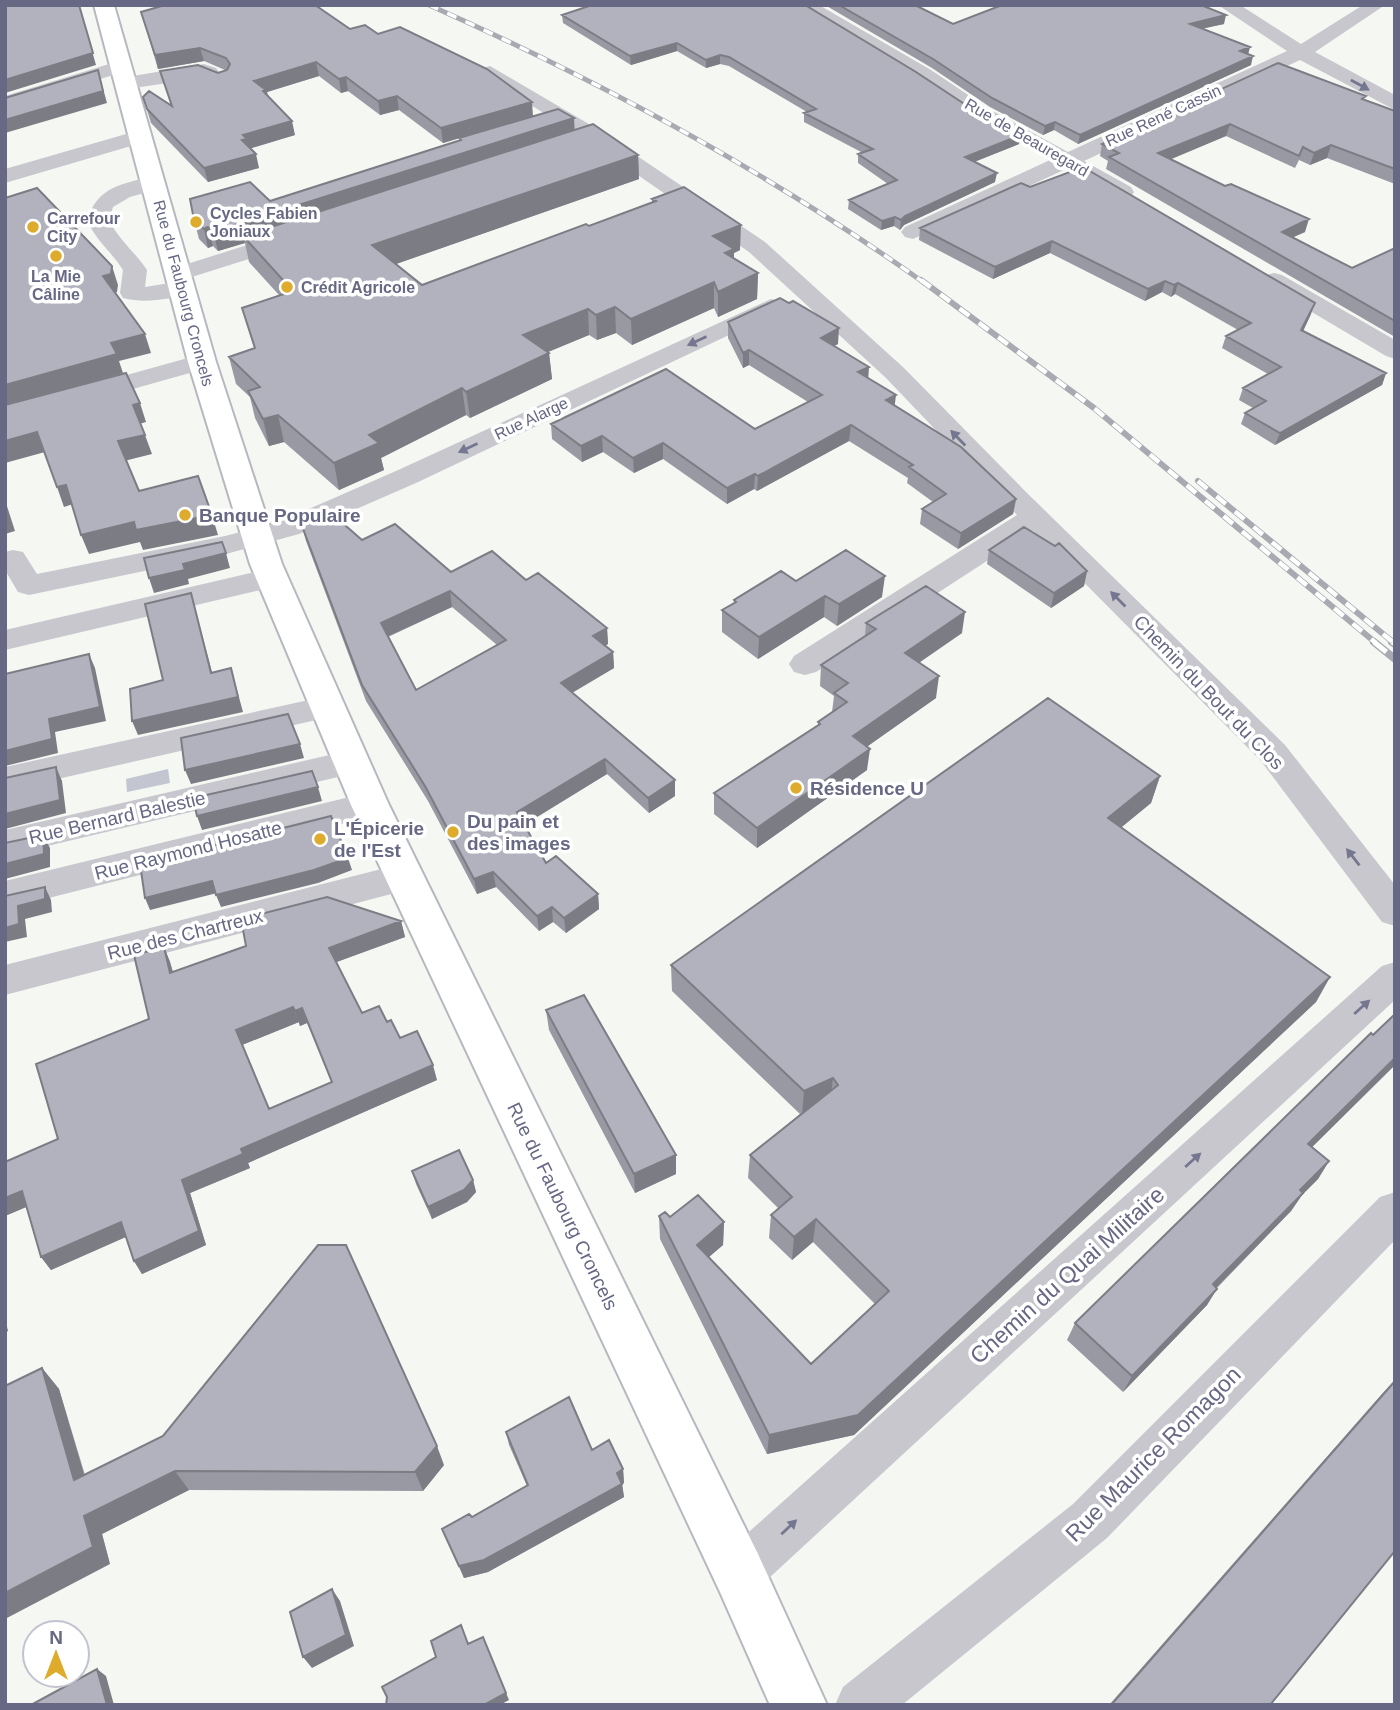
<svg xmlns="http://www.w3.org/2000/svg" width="1400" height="1710" font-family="Helvetica,sans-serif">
<rect width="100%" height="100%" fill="#f5f7f3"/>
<path fill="#c3c6d0" d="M168 769 170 783 127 792 126 779Z"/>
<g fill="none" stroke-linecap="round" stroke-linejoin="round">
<defs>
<path id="major" d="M94 5H114L216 362 282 564 389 805 758 1554 827 1705H770L720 1592 351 805 250 564 188 362Z"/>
</defs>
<use href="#major" stroke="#b7b8bf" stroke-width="4"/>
<path fill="#c7c7cd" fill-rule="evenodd" d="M796 5H819L931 70 989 109 1068 152 1287 51 1218 5H1240L1301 44 1363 5H1385L1315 52 1395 95V110L1300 60 1084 161 1131 187 1134 192 1131 197H1115L1066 169 913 239 905 237 901 232 905 227 1050 160 975 117 917 78Z
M122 60 129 62 132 66 129 70 5 109V96Z
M204 64 216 68 219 72 216 76 127 89 120 87 117 83 120 79 127 77Z
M490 66 594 127 765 242 904 368 1026 492 1285 745 1395 885V926L1382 922 1261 761 1033 531 816 672 805 675 794 672 789 664 794 656 1017 515 886 378 749 252 580 135 483 76 480 72 483 68Z
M140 130 148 131 151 136 148 141 5 183V169Z
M154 176 162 178 165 183 162 188 130 197 113 207 109 220C118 239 135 252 147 270L145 287 182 281 191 283 194 288 191 293C169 299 146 304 123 298L120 293 123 270C111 251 96 241 87 220 98 186 122 184 154 176Z
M292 231 300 233 304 238 300 243 179 281 171 279 167 274 171 269Z
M1274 273 1282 275 1395 340V359L1386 356 1266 285 1262 280 1266 275Z
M771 299 780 301 783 306 780 311 416 483 299 534 226 554 29 595 18 592 5 570V552L13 550 23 552 37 574 225 536 279 522 396 471Z
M202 354 211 357 215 362 211 367 5 425V409Z
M272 568 282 571 287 578 282 585 5 650V630Z
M327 696 338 699 343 707 338 715 5 791V767Z
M351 750 363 753 368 762 363 771 5 856V830Z
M370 792 382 796 387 805 382 814 5 909V881Z
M405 863 418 867 423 877 418 887 5 995V965Z
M1395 962V1000L756 1590 739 1597 722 1590 715 1573 722 1556 1382 966Z
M1395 1192V1240L1107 1538 902 1705H835L843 1687 1073 1504 1380 1197Z"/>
<use href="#major" fill="#fff" fill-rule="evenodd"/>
<defs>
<path id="rail-far2" d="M429 5C602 82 768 172 923 282"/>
<path id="rail-far1" d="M921 280 1094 408 1376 643
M1198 481 1394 643"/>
<path id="rail" d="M1374 642 1395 659
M1392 642 1395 644"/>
</defs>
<use href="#rail-far2" stroke="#a9a9b2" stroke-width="5"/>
<use href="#rail-far1" stroke="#a9a9b2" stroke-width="6"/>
<use href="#rail" stroke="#a9a9b2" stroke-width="8"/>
<use href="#rail-far2" stroke="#fff" stroke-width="3.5" stroke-dasharray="10" stroke-linecap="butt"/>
<use href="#rail-far1" stroke="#fff" stroke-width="4.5" stroke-dasharray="12" stroke-linecap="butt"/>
<use href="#rail" stroke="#fff" stroke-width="5" stroke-dasharray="16" stroke-linecap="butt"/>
</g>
<path fill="#9899a3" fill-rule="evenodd" d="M158 5H315L350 29 378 34 533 116 443 143 399 110 380 115 348 91 341 93 319 76 267 92 268 96 295 135 250 148 259 168 208 182 151 123 143 97 171 105 160 71 218 73 225 70 204 61 158 69 141 12 160 7Z
M592 5 1019 144 974 162 995 182 904 225 900 230 894 226 881 230 848 209 849 200 888 184 858 163V154L863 153 804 122V113L807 112 729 66 720 64 706 68 677 51 631 65 563 23 562 15Z
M825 5H915L953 24H1224L1203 28 1248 54 1251 65 1078 144 1054 130 1043 135 990 107 932 68Z
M1365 100 1395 111V184L1327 158 1310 165 1299 160 1295 168 1226 136 1170 159 1305 232 1293 237 1352 268 1395 248V337L1106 169 1108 161 1100 156 1102 144Z
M574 130 638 155 639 179 396 264 422 285 652 203V199L740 250 734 253V258L758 273 757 299 718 317 714 308 632 345 616 333 597 340 589 335 548 352 549 353 552 379 470 418 466 415 381 458 384 470 339 490 284 442 269 446 255 418 250 397 236 384 229 357 254 348 242 308 279 295 249 262 245 243 218 251 213 246 208 248 199 239 194 220 270 201 459 141V138Z
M1021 183 1311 314 1303 331 1386 373 1382 385 1275 445 1241 424 1245 413 1253 408 1239 400 1243 388 1268 374 1222 348 1226 336 1238 330 1175 294 1171 297 1162 292 1145 301 1050 253 993 279 919 240 920 228Z
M728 322 838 344 834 346 895 405 1016 499 1013 514 958 549 920 524 922 509 933 502 907 483 908 478 849 441 757 491 754 489 727 504 663 459 634 473 603 452 582 462 552 439 551 424 755 429 808 402 749 365 743 368 728 338Z
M302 526 362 540 451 572 526 580 607 628 608 644 605 646 613 652 614 668 572 693 675 780V796L649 813 607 774 524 825 546 863 598 894 599 909 566 933 553 922 539 931 496 887 477 894 428 801 366 701 306 541ZM452 607 497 645 416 690 388 637Z
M989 550 1087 571 1084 586 1051 608 987 564Z
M796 581 882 597 837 626 824 617 758 659 722 632V610L734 603V600Z
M866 623 962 633 919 663 936 698 866 747 867 770 757 848 714 814V793L818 725V722L832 712 834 696 820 686 821 665 865 636Z
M1160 776 1151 803 1121 827 1330 977 1316 1002 854 1435 767 1454 660 1239 659 1216 724 1222 723 1245 709 1257 811 1364 875 1304 813 1242 792 1260 769 1238 771 1215 778 1208 748 1178 750 1155 800 1114 672 991 671 965Z
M401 921 405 937 336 962 362 1013 387 1022 437 1080 248 1163 250 1168 190 1193 206 1245 142 1274 134 1261 126 1237 51 1270 41 1257 26 1207 5 1216V1162L58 1139 149 1019 164 947 170 962 173 972ZM299 1022 300 1026 307 1023 332 1082 269 1109 242 1045Z
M546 1010 676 1174 635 1193 549 1030Z
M1395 1014V1065L1312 1147 1329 1161 1318 1179 1302 1195 1291 1211 1217 1288 1207 1305 1123 1392 1067 1340 1075 1323Z
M412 1171 473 1180 476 1192 467 1202 432 1219 416 1184Z
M42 1368 59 1389 85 1475 163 1436 444 1465 423 1491 189 1490 102 1534 110 1564Z
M1395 1380 1270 1705H1109L1381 1395Z
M506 1432 592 1450 623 1469 624 1483 622 1484 624 1497 488 1572 464 1578 442 1529 472 1517 527 1486 509 1445Z"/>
<path fill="#7c7d84" d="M79 5 96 65 5 93V80Z
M1226 15 1224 24 1188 32 1190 24Z
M677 43V51L631 65 630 56Z
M1250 47 1248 55 1240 51Z
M200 48 204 61 158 69 155 55Z
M720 55V64L706 68V60Z
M1253 56 1251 65 1078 144 1080 135Z
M316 62 319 76 267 92 269 104 254 81Z
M98 70 107 103 5 133V120Z
M346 77 348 91 341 93 339 79Z
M397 96 399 110 380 115 378 101Z
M532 102 533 116 443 143 441 128Z
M574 118 575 136 243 236 245 243 218 251 213 232Z
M292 121 295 135 249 149 242 140 243 135Z
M1055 122 1054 130 1043 135 1045 126Z
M1230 124 1226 136 1155 166 1158 153Z
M1021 135 1019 144 964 166 965 157Z
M1331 145 1327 158 1310 165 1314 153Z
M256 154 259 168 208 182 204 168Z
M638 155 639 179 376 271 372 245Z
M997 173 995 182 904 225 900 230 901 220 905 216Z
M895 217 894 226 881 230 882 221Z
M1309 219 1305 232 1278 244 1282 232Z
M741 225 740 250 734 253V274L713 236Z
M208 227 213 246 208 248 204 229Z
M1052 241 1050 253 993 279 995 267Z
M112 266 118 285 117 292 109 295 103 276Z
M758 273 757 299 718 317V292Z
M1165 281 1162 292 1145 301 1148 289Z
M714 282V308L632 345 631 319Z
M1178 283 1175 294 1171 297 1174 285Z
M1315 303 1311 314 1298 342 1301 330Z
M615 307 616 333 597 340 596 315Z
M588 309 589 335 526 361 523 335Z
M839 328 838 344 820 353 821 338Z
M145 334 151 353 119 361 123 373 5 406V385L111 343Z
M749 350V365L743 368V353Z
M549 353 552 379 470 418 466 392Z
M869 367 868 382 858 372Z
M1386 373 1382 385 1275 445 1280 433Z
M462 388 466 415 381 458 384 470 339 490 334 463 369 435Z
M896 395 894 411 886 400Z
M140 403 146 422 139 424 133 405Z
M278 415 284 442 269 446 263 419Z
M851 425 849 441 757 491 758 476Z
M37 432 45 452 5 463V441Z
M145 435 152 454 124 461 118 441Z
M602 436 603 452 582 462 581 446Z
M663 443V459L634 473 633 458Z
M755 474 754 489 727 504V488Z
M66 485 73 504 64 507 57 487Z
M1016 499 1013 514 958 549 961 533Z
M5 500 15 531 5 534Z
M212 515 218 535 143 550 140 542 89 554 81 535 134 522Z
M226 553 230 568 188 579 189 584 154 593 149 578 183 564Z
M1087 571 1084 586 1051 608 1054 593Z
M885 576 882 597 837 626 839 604Z
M450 591 452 607 384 638 381 623Z
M191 593 195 608 216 687 211 673Z
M825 596 824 617 758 659 759 637Z
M965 612 962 633 902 674 905 653Z
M607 628 608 644 594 652 593 636Z
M613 652 614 668 563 698 561 683Z
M89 654 95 668 106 721 55 732 58 753 5 766V751L49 719Z
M231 668 243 712 138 735 132 721Z
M939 676 936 698 851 758 853 736Z
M300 744 304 758 191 784 185 770Z
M870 749 867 770 757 848V828Z
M605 759 607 774 519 828 517 812Z
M56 767 62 781 66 813 5 829V814Z
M1160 776 1151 803 1100 845 1108 818Z
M675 780V796L649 813 648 798Z
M318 787 322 801 202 830 197 816Z
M43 835 50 848V867L5 879V864Z
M348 858 352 870 318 883 221 907 216 895Z
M493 872 496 887 477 894 474 879Z
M212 881 217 893 150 910 145 898Z
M45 887 51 900 52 912 25 919 27 937 5 942V928L18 906Z
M598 894 599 909 566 933 564 918Z
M552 907 553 922 539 931 537 916Z
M401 921 405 937 334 963 329 948Z
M164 947 170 962 177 988 170 973Z
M1330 977 1316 1002 854 1435 767 1454 769 1435Z
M293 1007 299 1022 242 1045 236 1030Z
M302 1008 307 1023 300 1026 295 1011Z
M1395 1058V1065L1297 1162 1308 1144Z
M433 1065 437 1080 248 1163 250 1168 190 1193 206 1245 142 1274 134 1261 182 1180 241 1149Z
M833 1078 830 1103 802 1116 804 1091Z
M676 1155V1174L635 1193 634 1174Z
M1329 1161 1318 1179 1302 1195 1291 1211 1203 1301 1213 1284 1300 1190Z
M473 1180 476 1192 467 1202 432 1219 428 1207Z
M22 1191 31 1205 5 1216V1198Z
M816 1219 813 1242 792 1260 794 1237Z
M121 1222 130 1235 51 1270 41 1257Z
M724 1222 723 1245 697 1267V1245Z
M1217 1289 1207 1305 1123 1392 1132 1376Z
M5 1318 8 1331 5 1333Z
M42 1368 59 1389 91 1499 74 1480Z
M437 1446 444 1465 423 1491 415 1472Z
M623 1469 624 1483 619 1486 617 1473Z
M175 1471 189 1490 102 1534 110 1564 5 1619V1593L84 1516Z
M622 1484 624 1497 488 1572 464 1578 459 1566Z
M332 1589 340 1601 354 1646 312 1668 303 1657Z
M486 1644 509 1700 500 1705H484Z
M97 1669 106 1676 114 1705H107Z"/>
<path fill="#b1b2bd" stroke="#7c7d84" stroke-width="2" fill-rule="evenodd" d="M5 5H79L93 53 5 80Z
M165 5H315L350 29 365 25 378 34 400 27 487 69 532 102 441 128 397 96 378 101 346 77 339 79 316 62 254 81 266 90 263 91 292 121 243 135 247 139 242 140 256 154 204 168 147 109 143 97 149 91 172 106 160 71 198 65 218 73 227 70 230 64 226 58 200 48 155 55 141 12Z
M592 5H805L916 72 975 111 1021 135 965 157 997 173 905 216 901 220 895 217 882 221 849 200 897 180 858 154 873 149 804 113 816 109 729 57 720 55 706 60 677 43 630 56 562 15Z
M839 5H915L953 24 1002 5H1201L1226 15 1190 24 1250 47 1240 51 1253 56 1080 135 1055 122 1045 126 992 98 933 59Z
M1278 63 1366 96 1362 99 1395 111V169L1331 145 1314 153 1303 147 1299 156 1230 124 1158 153 1225 186 1231 184 1309 219 1282 232 1352 268 1395 248V321L1109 157 1119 153 1102 144Z
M98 70 103 91 5 120V98Z
M558 109 574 118 213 232 208 227 204 229 194 220 190 199 250 182 270 201 461 140 459 138Z
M593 124 638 155 372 245 422 285 586 224 589 226 656 201 652 199 684 187 741 225 713 236 734 249 725 253 758 273 718 292 714 282 631 319 615 307 596 315 588 309 523 335 549 353 466 392 462 388 369 435 379 443 334 463 278 415 263 419 248 391 260 387 229 357 255 348 242 308 293 291 243 236Z
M1083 167 1315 303 1301 330 1386 373 1280 433 1245 413 1266 401 1243 388 1281 367 1226 336 1251 323 1178 283 1174 285 1165 281 1148 289 1052 241 995 267 920 228 1021 183 1030 187Z
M37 188 112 266 111 274 103 276 145 334 111 343 117 354 5 385V198Z
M780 298 789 303 793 301 839 328 821 338 869 367 858 372 896 395 886 400 961 447 1016 499 961 533 922 509 946 494 909 467 913 465 851 425 758 476 755 474 727 488 663 443 633 458 602 436 581 446 551 424 666 369 755 429 822 395 749 350 743 353 728 322Z
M126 373 140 403 133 405 145 435 118 441 139 491 198 476 212 515 136 530 134 522 81 535 66 485 57 487 37 432 5 441V405Z
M330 512 362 540 395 524 451 572 492 551 526 580 538 573 607 628 593 636 613 652 561 683 675 780 648 798 605 759 517 812 546 863 556 856 598 894 564 918 552 907 537 916 493 872 474 879 425 786 362 685 302 526ZM450 591 506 640 416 690 381 623Z
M1024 527 1055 546 1059 543 1087 571 1054 593 989 550Z
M222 542 226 553 183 564 185 570 149 578 144 558Z
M846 550 885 576 839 604 825 596 759 637 722 610 736 602 734 600 781 571 796 581Z
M926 586 965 612 905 653 939 676 853 736 870 749 757 828 714 793 820 724 818 722 847 702 834 693 848 683 821 665 876 629 866 623Z
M191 593 211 673 231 668 238 697 132 721 130 689 163 680 145 604Z
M89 654 100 707 49 719 52 739 5 751V674Z
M1048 698 1160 776 1108 818 1330 977 858 1415 769 1435 659 1216 665 1212 670 1217 698 1195 724 1222 697 1245 811 1364 889 1291 816 1219 794 1237 771 1215 792 1197 750 1155 838 1085 833 1078 804 1091 671 965Z
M288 714 300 744 185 770 181 738Z
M56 767 60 800 5 814V778Z
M312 771 318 787 197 816 193 798Z
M331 816 348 858 314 870 216 895 212 881 145 898 140 864Z
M43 835 44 854 5 864V843Z
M45 887V899L18 906 19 924 5 928V896Z
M327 897 401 921 329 948 362 1013 379 1006 387 1022 391 1020 400 1038 417 1031 433 1065 241 1149 243 1154 182 1180 199 1231 134 1261 121 1222 41 1257 22 1191 5 1198V1162L58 1139 36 1064 149 1019 134 955 164 947 170 973 246 946 241 919ZM293 1007 295 1011 302 1008 332 1082 269 1109 236 1030Z
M584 995 676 1155 634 1174 546 1010Z
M1395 1014V1058L1308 1144 1329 1161 1300 1190 1303 1193 1213 1284 1217 1289 1132 1376 1075 1323 1371 1033 1373 1035Z
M459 1150 473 1180 464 1190 428 1207 412 1171Z
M318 1245H346L437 1446 415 1472 175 1471 84 1516 93 1547 5 1593V1386L42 1368 74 1480 163 1436Z
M1395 1381V1551L1270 1705H1111Z
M569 1397 592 1450 609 1440 623 1469 617 1473 622 1484 484 1560 459 1566 442 1529 469 1514 472 1517 528 1485 506 1432Z
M332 1589 346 1635 303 1657 290 1612Z
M461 1625 468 1644 483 1637 506 1693 484 1705H386L387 1697 382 1687 436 1657 431 1641Z
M97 1669 107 1705H31Z"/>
<defs><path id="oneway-solid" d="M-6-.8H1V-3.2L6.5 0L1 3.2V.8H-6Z" transform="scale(1.75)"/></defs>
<g fill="#75768f">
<use href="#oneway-solid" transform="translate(1360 85) rotate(29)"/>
<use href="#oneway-solid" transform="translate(697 341) rotate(155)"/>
<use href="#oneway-solid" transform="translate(958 438) rotate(-134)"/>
<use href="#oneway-solid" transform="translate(468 448) rotate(155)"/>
<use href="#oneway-solid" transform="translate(1118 599) rotate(-135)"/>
<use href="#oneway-solid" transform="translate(1353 857) rotate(-128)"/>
<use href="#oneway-solid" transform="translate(1362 1007) rotate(-42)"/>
<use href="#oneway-solid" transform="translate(1193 1160) rotate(-42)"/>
<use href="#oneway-solid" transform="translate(789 1527) rotate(-43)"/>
</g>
<g fill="#deab2c" stroke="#fff" stroke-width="2.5">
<circle cx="196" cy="222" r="7"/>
<circle cx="33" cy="227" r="7"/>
<circle cx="56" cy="256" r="7"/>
<circle cx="287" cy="287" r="7"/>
<circle cx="185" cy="515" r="7"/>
<circle cx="796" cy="788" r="7"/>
<circle cx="453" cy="832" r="7"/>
<circle cx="320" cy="839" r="7"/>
</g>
<g text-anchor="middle" stroke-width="7" stroke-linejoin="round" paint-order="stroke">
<g font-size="16" fill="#666884" stroke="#fff">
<text transform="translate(1163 115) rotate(-25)" y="6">Rue René Cassin</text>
<text transform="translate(1027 137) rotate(30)" y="6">Rue de Beauregard</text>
<text transform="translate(184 293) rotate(75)" y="6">Rue du Faubourg Croncels</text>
<text transform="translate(531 418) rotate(-25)" y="6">Rue Alarge</text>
</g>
<g font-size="16" font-weight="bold" fill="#666884" stroke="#fff" text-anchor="start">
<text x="210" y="219">Cycles Fabien<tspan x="210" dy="18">Joniaux</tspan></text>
<text x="47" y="224">Carrefour<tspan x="47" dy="18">City</tspan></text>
<text x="56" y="282" text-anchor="middle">La Mie<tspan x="56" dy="18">Câline</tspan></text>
<text x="301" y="293">Crédit Agricole</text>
</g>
<g font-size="19" font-weight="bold" fill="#666884" stroke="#fff" text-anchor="start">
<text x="199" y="522">Banque Populaire</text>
<text x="810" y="795">Résidence U</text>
<text x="467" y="828">Du pain et<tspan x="467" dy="22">des images</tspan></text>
<text x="334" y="835">L'Épicerie<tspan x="334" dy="22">de l'Est</tspan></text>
</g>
<g font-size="19" fill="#666884" stroke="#fff">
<text transform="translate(1209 692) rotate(46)" y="7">Chemin du Bout du Clos</text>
<text transform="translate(117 817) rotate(-13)" y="7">Rue Bernard Balestie</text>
<text transform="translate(188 850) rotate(-14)" y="7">Rue Raymond Hosatte</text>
<text transform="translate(185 934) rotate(-14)" y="7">Rue des Chartreux</text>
<text transform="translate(563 1206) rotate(64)" y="7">Rue du Faubourg Croncels</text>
</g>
<g font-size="23" fill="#666884" stroke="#fff">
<text transform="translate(1067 1275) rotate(-42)" y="8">Chemin du Quai Militaire</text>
<text transform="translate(1153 1454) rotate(-45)" y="8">Rue Maurice Romagon</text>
</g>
</g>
<rect width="1400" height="1710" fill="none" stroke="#666884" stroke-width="14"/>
<g transform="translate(56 1654)"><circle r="33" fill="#ffffff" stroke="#c2c3ce" stroke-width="2"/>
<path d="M0-5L12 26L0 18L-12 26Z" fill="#deab2c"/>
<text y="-10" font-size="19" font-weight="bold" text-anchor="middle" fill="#666884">N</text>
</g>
</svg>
